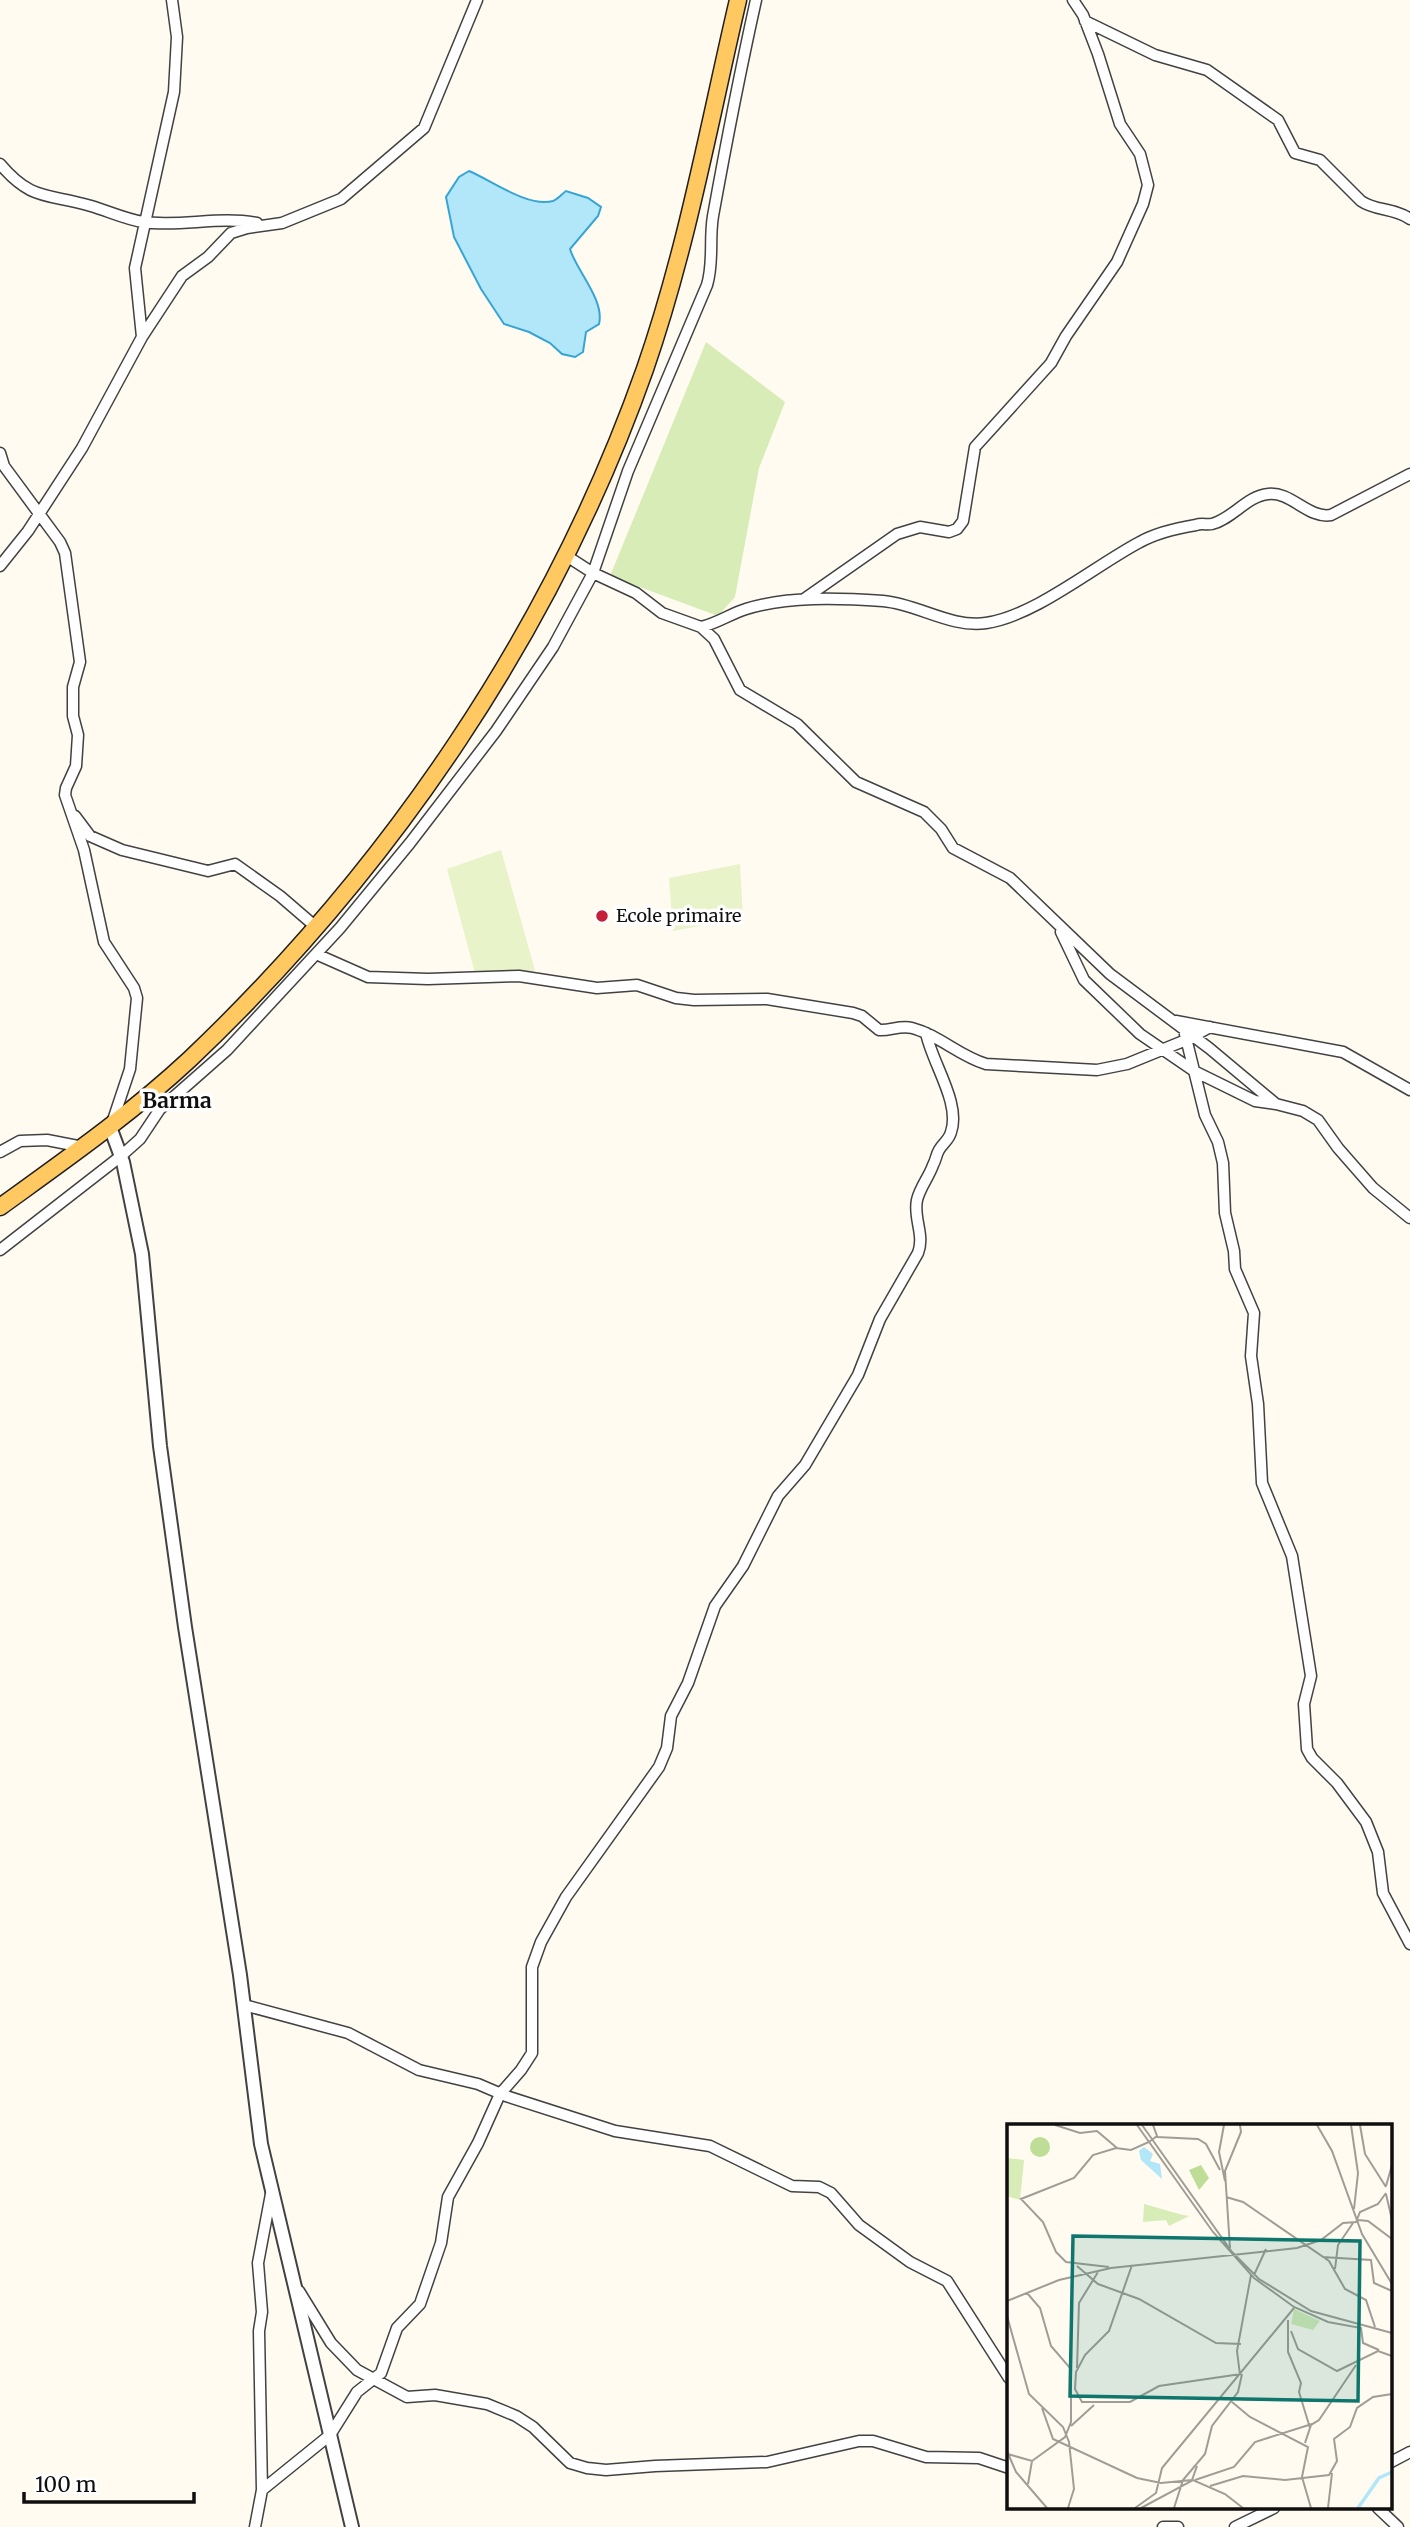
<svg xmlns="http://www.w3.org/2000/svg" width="1410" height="2527" font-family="Merriweather,serif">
<rect width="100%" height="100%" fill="#fffbf0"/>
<path fill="#d8ecb8" d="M706 342 785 402 759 468 735 597 718 616 610 576Z"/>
<path fill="#e9f3ca" d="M501 850 535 970 519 976 476 977 447 869Z
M740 864 743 918 673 931 669 878Z"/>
<path fill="#b2e6f9" stroke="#36a5d4" stroke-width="2" d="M469 171C491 180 528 208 553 201 558 199 562 194 566 191L588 198 601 207 598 216 570 249C576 270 605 300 599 324L586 332 583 352 575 357 562 354 550 343 529 332 504 324 481 289 454 237 446 197 459 177Z"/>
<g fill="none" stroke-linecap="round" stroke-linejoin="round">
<defs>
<path id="minor" d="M1085 21 1155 55 1207 70 1278 120 1295 153 1320 160 1361 201C1375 211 1395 208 1410 219
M0 164C32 202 48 193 91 206 108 211 125 219 143 222 181 227 219 216 257 223
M142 337 135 268 174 92 177 37 172 0
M0 453 4 466 60 542 65 553 80 662 73 687V716L78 735 76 766 66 788 65 795 84 850 104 942 134 988 137 998 130 1069 112 1123
M565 555 593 573 636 593 662 613 701 627 714 639 740 690 797 724 856 782 924 812 941 829 953 848 1010 878 1110 974 1209 1048 1276 1104 1303 1111 1318 1120 1338 1148 1373 1188 1410 1218
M0 566 28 531 82 448 142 337 182 276 208 257 231 233 247 228 282 223 341 199 424 128 477 0
M804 599 897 534 920 527 949 532 957 529 963 521 975 447 1051 363 1066 336 1117 262 1143 204 1148 185 1140 154 1120 124 1098 54 1083 15 1073 0
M701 627C718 623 730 614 746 609 787 596 839 598 883 601 918 604 950 628 986 623 1035 616 1096 565 1140 542 1156 533 1178 528 1196 525 1201 523 1207 525 1212 524 1232 519 1247 496 1268 494 1291 491 1308 519 1331 515L1410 474
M75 816 90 836 122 850 208 871 235 864 280 896 316 927
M1061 932 1084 980 1140 1034 1194 1071 1255 1101 1276 1104
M316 954 368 977 428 979 519 976 597 988 637 985 676 998 694 1000 767 999 853 1013 862 1016 879 1030C890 1031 900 1025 912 1028 939 1035 959 1056 986 1064L1097 1070 1127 1064 1186 1040 1210 1027
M1176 1021 1343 1052 1410 1090
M1184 1030 1205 1115 1218 1142 1223 1163 1225 1213 1234 1251 1235 1269 1254 1313 1251 1356 1258 1404 1262 1483 1292 1556 1311 1676 1304 1704 1307 1749 1312 1758 1337 1783 1366 1822 1378 1852 1383 1893 1410 1944
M0 1152 20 1141 47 1140 83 1147
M0 1250 121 1156 140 1139 160 1109 227 1050 340 928 410 843 496 731 553 647 593 573 628 471 707 285C714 262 709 239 713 216 726 144 740 72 756 0
M244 2005 348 2033 419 2070 478 2084 506 2096 615 2131 710 2146 792 2186 819 2187 831 2193 859 2225 910 2262 947 2281 1009 2378
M299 2291 331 2343 357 2370 407 2397 435 2395 487 2404 516 2416 533 2427 570 2463 587 2468 606 2470 655 2466 767 2462 859 2441H873L926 2457 979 2458 1009 2468
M1391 2462 1410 2452
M262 2490 330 2435 357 2392 381 2373 397 2328 420 2304 441 2243 448 2197 478 2143 500 2094 521 2070 532 2053V1967L541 1942 566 1897 659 1767 667 1748 671 1716 688 1683 715 1606 743 1566 778 1496 805 1465 858 1375 880 1319 918 1253C925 1235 913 1218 917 1200 920 1187 929 1177 933 1165 936 1160 936 1155 939 1150 943 1143 949 1140 951 1132 961 1103 932 1063 926 1033
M1378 2508 1398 2527
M255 2527 262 2490 259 2331 262 2312 258 2263 271 2194
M1163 2527H1178
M1235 2527 1274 2508"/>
<path id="tertiary" d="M110 1127 123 1162 142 1254 160 1446 185 1627 240 1975 261 2144 352 2527"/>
<path id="primary" d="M0 1207C65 1160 131 1114 190 1059 391 868 553 630 645 369 687 248 709 124 738 0"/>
</defs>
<use href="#minor" stroke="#424242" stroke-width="13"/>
<use href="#tertiary" stroke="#424242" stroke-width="16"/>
<use href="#primary" stroke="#202020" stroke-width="19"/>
<use href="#minor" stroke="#fff" stroke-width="10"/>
<use href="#tertiary" stroke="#fff" stroke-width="12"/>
<use href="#primary" stroke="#ffc861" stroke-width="16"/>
</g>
<circle fill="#c61f38" stroke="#fff" stroke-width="2.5" cx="602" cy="916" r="7"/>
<g text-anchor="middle" stroke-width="7" stroke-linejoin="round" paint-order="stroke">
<g font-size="18" fill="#0f0f0f" stroke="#fff" text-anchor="start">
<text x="616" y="922">Ecole primaire</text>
</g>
<g font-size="21" font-weight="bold" fill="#0f0f0f" stroke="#fff">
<text x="177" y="1108">Barma</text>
</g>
</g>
<g transform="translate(1007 2124)">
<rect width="385" height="385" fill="#fffbf0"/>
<path d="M0 34 17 36 13 76 0 72ZM137 80 176 91 182 92 162 102 159 96 136 98ZM287 185 313 197 306 206 284 200Z" fill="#d8ecb8"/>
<path d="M23 23a10 10 0 1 1 20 0a10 10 0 1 1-20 0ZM194 41 202 54 192 66 182 46Z" fill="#bedd96"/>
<path d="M137 23 146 30 143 37 153 40 155 55 134 36 132 27Z" fill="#b2e6f9"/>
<path fill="none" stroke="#b2e6f9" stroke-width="3.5" d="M351 384 372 354 385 348"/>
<path fill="none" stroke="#9f9d96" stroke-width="2" d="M48 1 73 9 90 7 110 24M130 1 206 108 247 154 287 183 321 198 354 204 356 219 372 226M135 1 225 128 252 155 304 187 385 209M217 1 212 28 218 57M310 1 325 27 355 110 385 160M344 1 351 49 347 85M353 1 358 30 379 63M150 13 191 15 199 20 213 46M379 62 385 41M379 70 385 96M219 73 236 78 322 137 338 165 359 176 368 203M351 96 361 97 385 115M223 124 218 47 234 8 233 1M315 133 364 136 367 159 385 167M125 141 102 207 78 231 69 248 68 265 75 278H123L152 262 234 250M70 142 91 160 132 175 209 219 234 220M102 143 59 138 49 128 36 98 14 75 67 54 86 31 109 24 124 26 142 18 150 12 146 1M328 145 331 121 346 99M247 151 259 125M0 177 52 156 104 144 290 124 314 116 336 99 349 98 353 88 371 80 379 69M0 192 22 270 56 303 62 318 67 365 61 384M281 196V228L294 259 292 268 303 304M284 207 291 225 330 247 371 227 385 232M70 244 72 179 91 148M233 251 230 227 244 151M225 278 243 293 301 323 295 353 304 384M35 284 46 315 130 354 154 359 185 356 190 342M64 302 87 281M298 319 304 301 312 296 349 241M0 327 9 348 40 384M1 330 25 337 58 313 64 298V245L44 222 33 184 20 169M188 356 227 343 248 318 305 300M21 360 25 337M203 362 236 352 278 356 322 351 330 337 327 315 343 303 350 284 366 273 385 270M128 384 149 369 155 344 287 184M134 384 186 356 218 370 236 384M167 384 176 356 198 330 205 302 231 268 235 250M321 384 325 349"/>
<path fill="#0f766e" fill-opacity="0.15" stroke="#0f766e" stroke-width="3.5" d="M66 112 353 117 351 277 63 272Z"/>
<rect width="385" height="385" fill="none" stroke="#0f0f0f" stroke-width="3.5"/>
</g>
<path d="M24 2492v10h170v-10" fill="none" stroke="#0f0f0f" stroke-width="3.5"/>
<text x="35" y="2492" font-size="21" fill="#0f0f0f" stroke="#ffffff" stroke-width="5" paint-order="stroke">100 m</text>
</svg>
